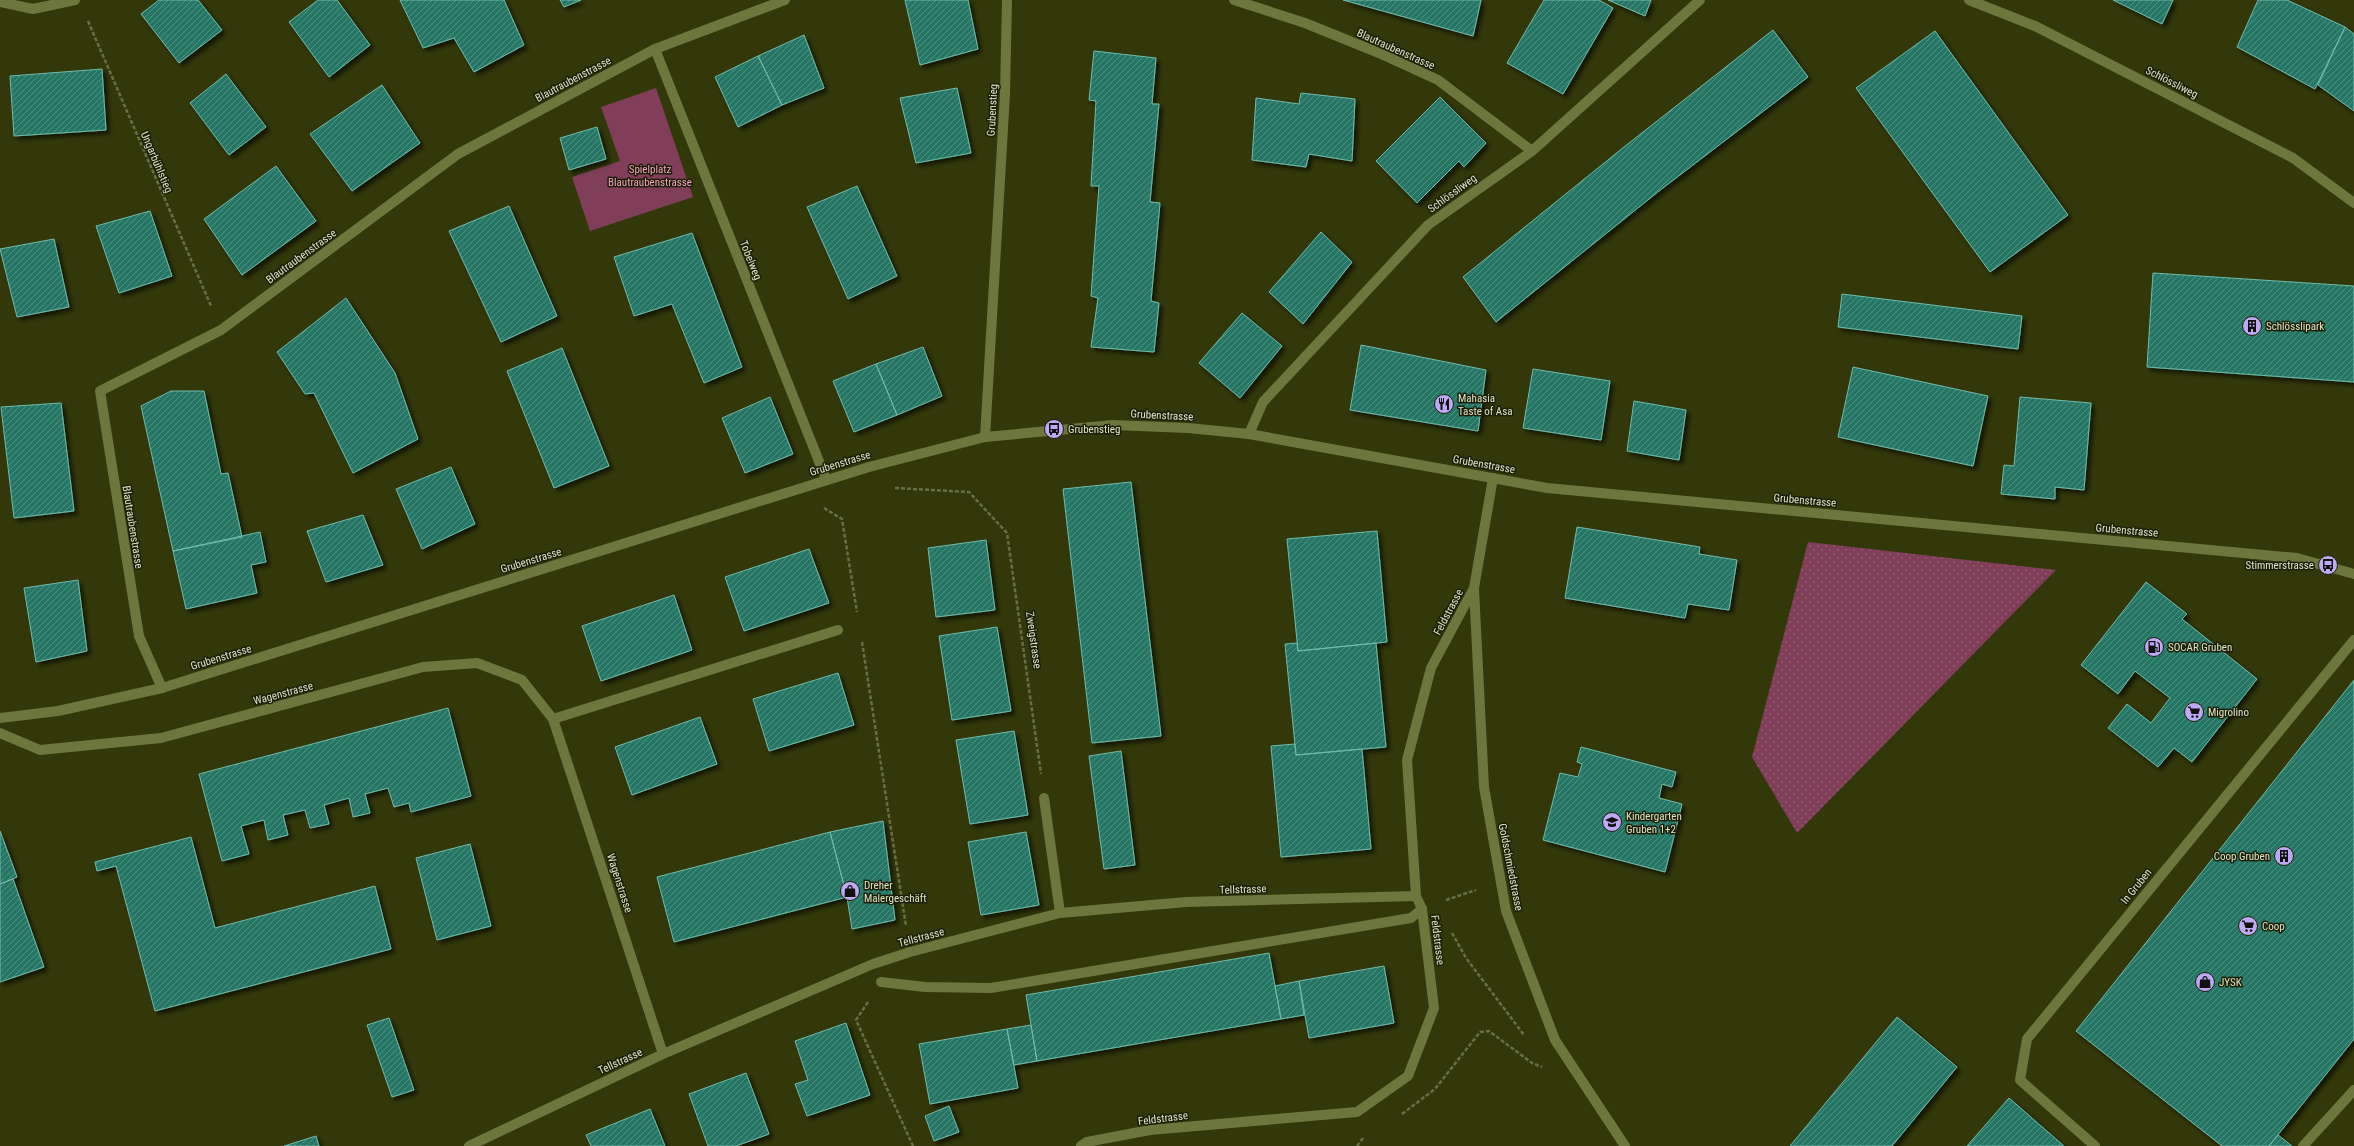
<svg xmlns="http://www.w3.org/2000/svg" width="2354" height="1146" font-family="'Roboto Condensed',sans-serif">
<defs>
<pattern id="grass-dots" width="8" height="8" patternUnits="userSpaceOnUse"><rect width="8" height="8" fill="#803e58"/><path d="M2 2h.1M6 6h.1" fill="none" stroke="#925a6e" stroke-width="1.8" stroke-linecap="round"/></pattern>
<pattern id="building-hatch" width="6" height="6" patternUnits="userSpaceOnUse"><rect width="6" height="6" fill="#257666"/><path d="M-1 1l2-2M0 6l6-6M5 7l2-2" fill="none" stroke="#4f9081"/></pattern>
<filter id="shadow"><feDropShadow dx="3.5" dy="3.5" stdDeviation="2" flood-color="#0009"/></filter>
</defs>
<rect width="100%" height="100%" fill="#32380a"/>
<path fill="url(#grass-dots)" d="M1808 542 2056 570 1797 833 1752 757Z"/>
<path fill="#803e58" d="M656 88 693 197 590 231 572 177 620 161 601 107Z"/>
<path fill="url(#building-hatch)" stroke="#70bcaa" filter="url(#shadow)" d="M159 0H198L222 30 179 63 141 14Z
M318 0H337L370 45 329 77 289 22Z
M400 0H504L524 45 474 72 454 38 423 48Z
M560 0H581L564 7Z
M905 0H968L978 49 920 65Z
M1343 0H1481L1473 36Z
M1544 0H1599L1613 8 1563 94 1507 63Z
M1608 0H1651L1645 16Z
M2113 0H2173L2162 24Z
M2258 0H2287L2345 27 2315 89 2237 47Z
M2345 27 2354 34V111L2318 85Z
M1773 30 1808 77 1659 191 1496 322 1463 277 1624 147Z
M1935 31 2068 215 1990 272 1856 88Z
M804 35 824 88 782 105 758 56Z
M1094 51 1156 58 1152 104H1159L1150 202 1160 203 1151 301 1159 303 1154 352 1091 347 1098 298 1091 296 1099 186H1091L1096 101 1089 100Z
M758 56 782 105 738 127 715 77Z
M102 69 106 130 14 136 10 76Z
M226 74 266 127 229 155 190 103Z
M382 85 420 143 352 191 310 134Z
M957 88 971 153 916 163 900 98Z
M1301 93 1355 99 1352 161 1309 154 1306 167 1252 160 1256 98 1299 104Z
M1440 97 1486 143 1464 167 1459 161 1417 203 1376 161Z
M597 127 606 159 569 170 560 138Z
M276 166 316 221 242 275 204 219Z
M857 186 897 276 848 299 807 207Z
M509 206 557 316 501 342 449 231Z
M150 211 172 276 119 293 96 226Z
M1321 232 1352 262 1303 324 1269 292Z
M692 233 742 367 704 383 672 304 634 316 614 257Z
M54 239 69 307 17 317 0 249Z
M2153 273 2354 286V382L2147 367Z
M1842 294 2022 316 2018 349 1838 327Z
M346 298 395 373 418 439 353 473 314 393 305 394 277 352Z
M1242 313 1282 346 1240 398 1199 363Z
M1361 345 1486 370 1478 431 1350 410Z
M923 347 942 396 897 415 876 364Z
M562 348 609 466 554 488 507 371Z
M876 364 897 415 854 432 833 381Z
M1853 367 1988 396 1973 466 1838 437Z
M1533 369 1610 381 1601 440 1523 428Z
M171 391H204L221 474 228 473 242 537 173 551 141 406Z
M770 397 793 454 745 473 722 418Z
M2020 397 2091 403 2084 490 2055 487V499L2001 494 2004 465 2014 466Z
M1634 401 1686 410 1679 460 1627 451Z
M61 403 74 511 14 518 1 407Z
M451 467 475 524 422 549 396 489Z
M1131 482 1161 736 1092 743 1063 489Z
M363 515 383 565 326 582 307 531Z
M1577 527 1700 547 1699 554 1737 560 1729 610 1688 604 1685 618 1565 598Z
M1377 531 1387 642 1298 651 1287 539Z
M260 532 266 562 251 565 257 593 186 609 173 551Z
M986 540 995 610 936 617 928 548Z
M809 549 829 603 744 631 725 577Z
M78 580 87 651 36 662 24 588Z
M2146 582 2187 614 2182 619 2257 679 2192 762 2174 748 2158 767 2108 728 2127 704 2151 723 2170 698 2135 671 2118 694 2081 665Z
M674 595 692 650 601 681 582 626Z
M997 627 1011 711 952 720 939 636Z
M1297 643 1298 651 1376 643 1386 747 1296 755 1285 644Z
M838 673 854 725 769 751 753 699Z
M2354 680V1039L2269 1146H2222L2076 1031Z
M448 708 471 796 411 812 409 803 394 807 388 788 365 794 370 813 353 817 349 798 324 805 329 824 310 828 305 810 283 815 288 835 268 840 264 820 241 826 249 854 222 861 199 774Z
M700 717 717 764 632 795 615 747Z
M1014 731 1028 815 970 824 956 740Z
M1295 744 1296 755 1362 749 1371 849 1281 857 1271 746Z
M1581 747 1676 772 1672 787 1662 784 1659 798 1682 804 1665 872 1543 840 1560 773 1578 777 1582 764 1577 762Z
M1121 751 1135 865 1104 869 1089 756Z
M883 821 895 920 852 929 847 897 830 832Z
M0 831 17 877 0 884Z
M830 832 847 897 674 942 657 877Z
M1026 832 1039 905 981 915 968 842Z
M191 837 215 928 375 886 391 949 155 1011 116 866 97 871 95 862Z
M470 844 491 926 437 940 416 858Z
M13 879 44 967 0 982V884Z
M1269 953 1281 1019 1037 1061 1026 995Z
M1384 966 1394 1023 1309 1038 1299 981Z
M1299 981 1304 1015 1281 1019 1275 986Z
M1897 1017 1957 1067 1892 1146H1790Z
M389 1018 414 1090 392 1097 367 1025Z
M846 1023 870 1095 807 1116 795 1084 808 1080 795 1041Z
M1031 1025 1037 1061 1014 1065 1007 1029Z
M1007 1029 1018 1088 930 1104 919 1044Z
M746 1073 769 1134 736 1146H708L689 1094Z
M2009 1098 2064 1146H1967Z
M949 1106 959 1132 934 1141 925 1116Z
M650 1109 665 1146H591L586 1135Z
M2278 1135 2292 1146H2269Z
M316 1136 319 1146H284Z"/>
<g fill="none" stroke-linecap="round" stroke-linejoin="round">
<path stroke="#686e46" stroke-width="2.5" stroke-dasharray="4 2" stroke-linecap="butt" d="M88 21 211 306
M895 488 969 492 1007 533 1041 774
M824 508 842 519 857 612
M862 642 906 926
M1446 900 1476 890
M1452 933 1466 958 1524 1035
M868 1002 856 1020 913 1146
M1402 1114 1435 1089 1480 1032 1489 1031 1532 1063 1542 1067
M1357 1146 1364 1137"/>
<path stroke="#6d763d" stroke-width="10" d="M881 982 925 987 991 988 1411 918 1422 909
M2095 1146 2020 1080 2027 1039 2354 640
M2303 1146 2354 1090"/>
<path stroke="#6d763d" stroke-width="10" d="M1234 0 1305 23 1379 53 1438 80 1532 151
M1969 0 2035 26 2293 158 2354 203
M0 2 33 9 75 0
M655 49 826 479
M1249 434 1263 402 1428 225 1532 151 1700 0
M985 437 1005 94 1007 0
M1474 589 1484 787 1506 911 1555 1040 1625 1146
M162 688 139 636 100 391 221 330 458 154 655 49 785 0
M553 719 838 630
M0 733 40 750 161 738 423 667 477 663 522 680 553 719 663 1054
M1044 798 1060 913
M469 1146 663 1054 873 964 910 952 1060 913 1186 902 1416 896
M1081 1146 1087 1142 1150 1130 1357 1112 1408 1076 1434 1008 1422 909 1416 896 1407 760 1431 668 1474 588 1493 478"/>
<path stroke="#6d763d" stroke-width="10" d="M0 718 58 711 162 688 869 467 985 437 1113 425 1188 428 1249 434 1547 488 2297 558 2354 574"/>
</g>
<defs>
<symbol id="building-disc" viewBox="-11 -11 22 22"><circle r="9.5" fill="#bea9f4" stroke="#1a1e06"/><path d="M-4-6H4V6H1V3H-1V6H-4ZM-2.5-4.3h1.7v1.8h-1.7ZM.8-4.3h1.7v1.8H.8ZM-2.5-1h1.7V.8h-1.7ZM.8-1h1.7V.8H.8Z" fill="#111"/></symbol>
<symbol id="restaurant-disc" viewBox="-11 -11 22 22"><circle r="9.5" fill="#bea9f4" stroke="#1a1e06"/><path d="M-5-6h1v4h1v-4h1v4h1v-4h1v5L-1.5 .5V6h-2V.5L-5-1ZM5-6V6H3V1.5H1.5Q1.5-4 5-6Z" fill="#111"/></symbol>
<symbol id="bus-disc" viewBox="-11 -11 22 22"><circle r="9.5" fill="#bea9f4" stroke="#1a1e06"/><path d="M-5-6H5V4H4V6H2V4H-2V6H-4V4H-5ZM-3.5-4V0h7V-4ZM-3.5 1.2v1.5H-2V1.2ZM2 1.2v1.5H3.5V1.2Z" fill="#111"/></symbol>
<symbol id="fuel-disc" viewBox="-11 -11 22 22"><circle r="9.5" fill="#bea9f4" stroke="#1a1e06"/><path d="M-5.5-6h7V0h2V4h1.3V-2.5L3-4.5l.8-.8L6-3V5H2.5V1h-1V6h-7ZM-4.2-4.7v3.2H.2V-4.7Z" fill="#111"/></symbol>
<symbol id="supermarket-disc" viewBox="-11 -11 22 22"><circle r="9.5" fill="#bea9f4" stroke="#1a1e06"/><path d="M-6-5.5h2.5l.6 2H6L4.5 2H-2.5L-4.4-4H-6ZM-1.5 3.2a1.3 1.3 0 1 0 .1 0ZM3 3.2a1.3 1.3 0 1 0 .1 0Z" fill="#111"/></symbol>
<symbol id="school-disc" viewBox="-11 -11 22 22"><circle r="9.5" fill="#bea9f4" stroke="#1a1e06"/><path d="M0-5L7-2L0 1L-7-2ZM-4 1L0 2.5L4 1V4Q0 6-4 4Z" fill="#111"/></symbol>
<symbol id="shop-disc" viewBox="-11 -11 22 22"><circle r="9.5" fill="#bea9f4" stroke="#1a1e06"/><path d="M-5-2.5h2.3a2.7 3.5 0 0 1 5.4 0H5L5.5 6h-11ZM-1.5-2.5h3a1.5 2.3 0 0 0-3 0Z" fill="#111"/></symbol>
</defs>
<g fill-rule="evenodd">
<use href="#building-disc" x="2241" y="315" width="22" height="22"/>
<use href="#restaurant-disc" x="1433" y="393" width="22" height="22"/>
<use href="#bus-disc" x="1043" y="418" width="22" height="22"/>
<use href="#bus-disc" x="2317" y="554" width="22" height="22"/>
<use href="#fuel-disc" x="2143" y="636" width="22" height="22"/>
<use href="#supermarket-disc" x="2183" y="701" width="22" height="22"/>
<use href="#school-disc" x="1601" y="811" width="22" height="22"/>
<use href="#building-disc" x="2273" y="845" width="22" height="22"/>
<use href="#shop-disc" x="839" y="880" width="22" height="22"/>
<use href="#supermarket-disc" x="2237" y="915" width="22" height="22"/>
<use href="#shop-disc" x="2194" y="971" width="22" height="22"/>
</g>
<g text-anchor="middle" stroke-width="3" stroke-linejoin="round" paint-order="stroke">
<g font-size="11" fill="#dfe5c7" stroke="#1a1e06">
<text transform="translate(1396 49) rotate(24)" y="4">Blautraubenstrasse</text>
<text transform="translate(573 79) rotate(-28)" y="4">Blautraubenstrasse</text>
<text transform="translate(2172 82) rotate(27)" y="4">Schlössliweg</text>
<text transform="translate(992 110) rotate(-87)" y="4">Grubenstieg</text>
<text transform="translate(157 162) rotate(67)" y="4">Ungarbühlstieg</text>
<text transform="translate(1452 193) rotate(-36)" y="4">Schlössliweg</text>
<text transform="translate(301 256) rotate(-36)" y="4">Blautraubenstrasse</text>
<text transform="translate(751 260) rotate(68)" y="4">Tobelweg</text>
<text transform="translate(1162 415) rotate(3)" y="4">Grubenstrasse</text>
<text transform="translate(840 463) rotate(-17)" y="4">Grubenstrasse</text>
<text transform="translate(1484 464) rotate(10)" y="4">Grubenstrasse</text>
<text transform="translate(1805 500) rotate(5)" y="4">Grubenstrasse</text>
<text transform="translate(133 527) rotate(81)" y="4">Blautraubenstrasse</text>
<text transform="translate(2127 530) rotate(5)" y="4">Grubenstrasse</text>
<text transform="translate(531 560) rotate(-17)" y="4">Grubenstrasse</text>
<text transform="translate(1448 612) rotate(-62)" y="4">Feldstrasse</text>
<text transform="translate(1034 640) rotate(82)" y="4">Zweigstrasse</text>
<text transform="translate(221 657) rotate(-17)" y="4">Grubenstrasse</text>
<text transform="translate(283 693) rotate(-15)" y="4">Wagenstrasse</text>
<text transform="translate(1511 867) rotate(79)" y="4">Goldschmiedstrasse</text>
<text transform="translate(620 883) rotate(72)" y="4">Wagenstrasse</text>
<text transform="translate(2136 886) rotate(-51)" y="4">In Gruben</text>
<text transform="translate(1243 889) rotate(-2)" y="4">Tellstrasse</text>
<text transform="translate(921 937) rotate(-15)" y="4">Tellstrasse</text>
<text transform="translate(1438 940) rotate(83)" y="4">Feldstrasse</text>
<text transform="translate(620 1061) rotate(-25)" y="4">Tellstrasse</text>
<text transform="translate(1163 1118) rotate(-7)" y="4">Feldstrasse</text>
</g>
<g font-size="11" fill="#f5a3c0" stroke="#1a1e06">
<text x="650" y="173">Spielplatz<tspan x="650" dy="13">Blautraubenstrasse</tspan></text>
</g>
<g font-size="11" fill="#dfe5c7" stroke="#1a1e06" text-anchor="start">
<text x="2266" y="330">Schlösslipark</text>
<text x="1458" y="402">Mahasia<tspan x="1458" dy="13">Taste of Asa</tspan></text>
<text x="1068" y="433">Grubenstieg</text>
<text x="2314" y="569" text-anchor="end">Stimmerstrasse</text>
<text x="2168" y="651">SOCAR Gruben</text>
<text x="2208" y="716">Migrolino</text>
<text x="1626" y="820">Kindergarten<tspan x="1626" dy="13">Gruben 1+2</tspan></text>
<text x="2270" y="860" text-anchor="end">Coop Gruben</text>
<text x="864" y="889">Dreher<tspan x="864" dy="13">Malergeschäft</tspan></text>
<text x="2262" y="930">Coop</text>
<text x="2219" y="986">JYSK</text>
</g>
</g>
</svg>
